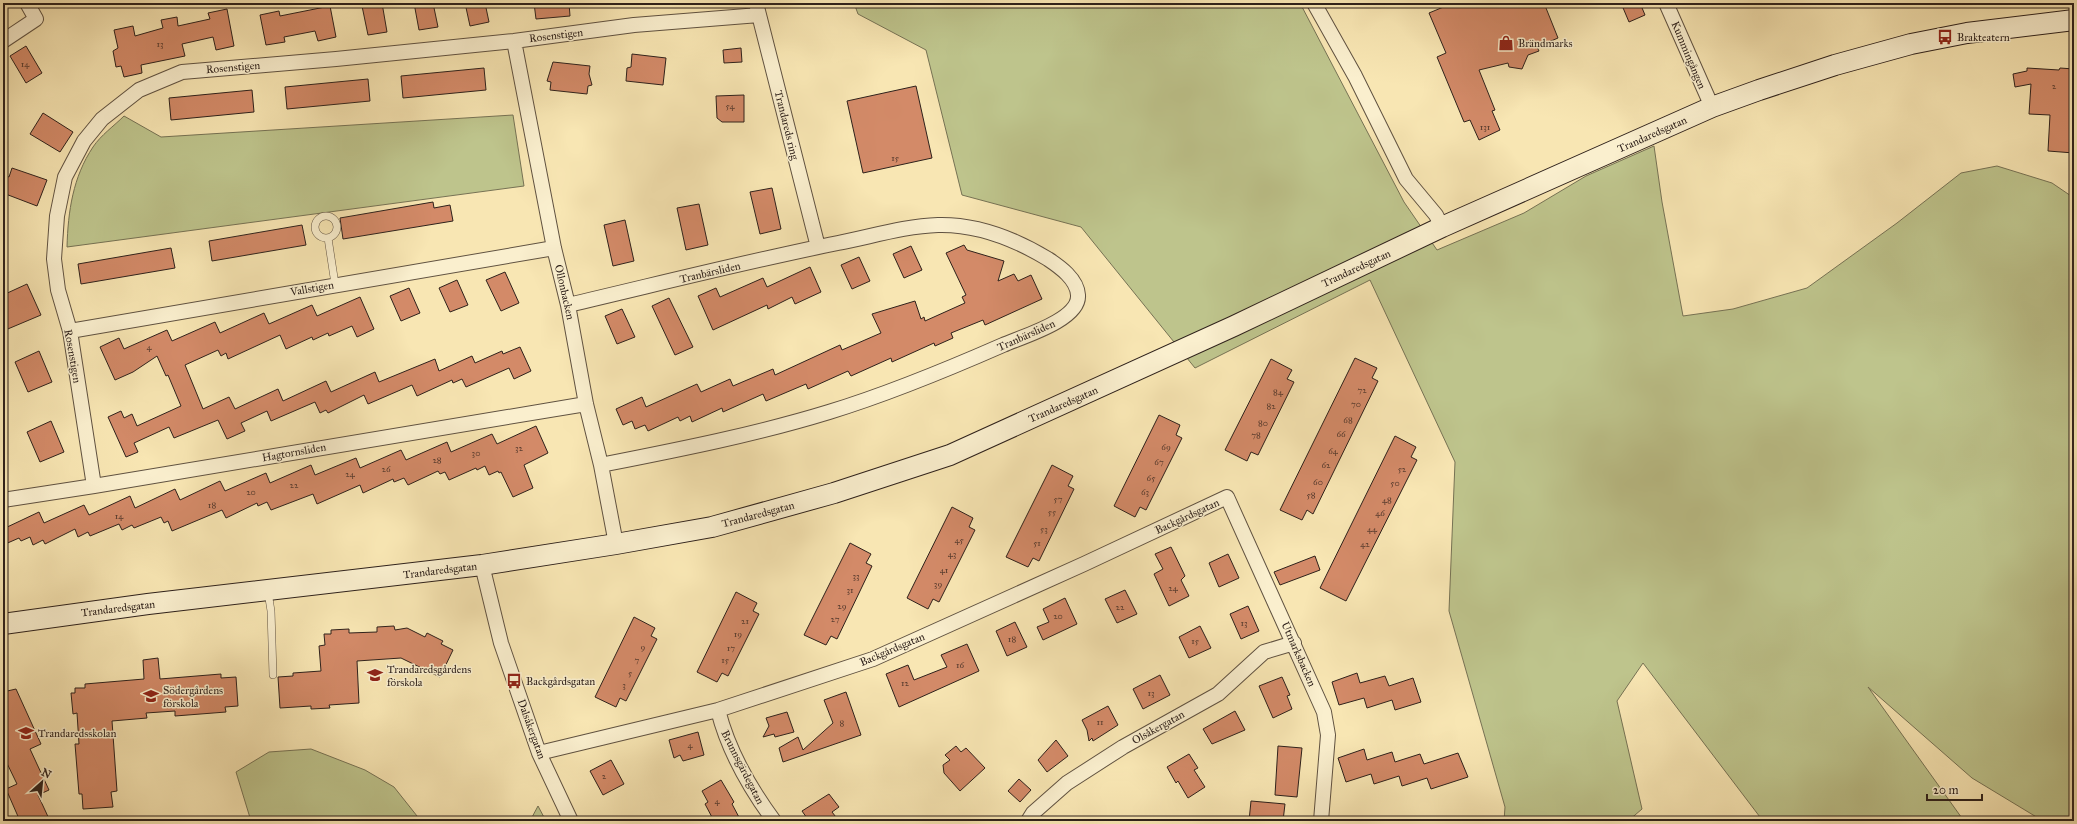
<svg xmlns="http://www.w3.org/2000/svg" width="2077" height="824" font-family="'IM FELL Great Primer',serif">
<rect width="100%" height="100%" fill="#f8e6b3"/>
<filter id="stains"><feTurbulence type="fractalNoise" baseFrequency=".005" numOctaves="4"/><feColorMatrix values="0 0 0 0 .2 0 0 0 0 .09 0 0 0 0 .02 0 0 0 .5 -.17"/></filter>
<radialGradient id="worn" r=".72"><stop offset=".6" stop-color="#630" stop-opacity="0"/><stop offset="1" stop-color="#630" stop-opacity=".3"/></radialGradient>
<path fill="#bec48c" stroke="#767254" d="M854 3H1300L1404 202 1437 250 1524 213 1586 176 1654 146 1662 202 1683 316 1733 309 1807 288 1897 223 1961 173 1997 166 2052 183 2074 198V821H2043L1972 778 1868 687 1964 821H1763L1643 663 1617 701 1642 809 1628 821H1504L1505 807 1449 611 1455 462 1370 280 1195 368 1081 227 962 195 926 50 858 14Z
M513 115 524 186 67 247C68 211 73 177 93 147 101 135 114 126 124 116L161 137Z
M311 749 365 770 394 787 421 821H251L236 772 269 752Z
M538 806 546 821H530Z"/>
<path fill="#d38a68" stroke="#2e211b" d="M373 3H382L387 32 368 35 362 6Z
M414 3H433L438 27 419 30Z
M465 3H485L489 22 470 26Z
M534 3H569L570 16 536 19Z
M1453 3H1544L1558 38 1537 47 1539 51 1528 55 1522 69 1509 67 1508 63 1479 70 1495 110 1492 111 1500 130 1479 140 1470 120 1464 122 1437 57 1446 53 1429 13Z
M1621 3H1640L1645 15 1629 22Z
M330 6 336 37 318 41 315 31 284 37 285 42 266 45 260 15 279 11 280 16Z
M227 9 234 46 216 50 213 37 182 44 185 56 141 65 142 73 124 77 121 66 116 67 113 51 118 48 114 30 133 26 135 36 163 28 161 20 177 17 178 26 210 19 208 13Z
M26 46 42 73 26 83 10 56Z
M741 48 742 62 724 63 723 50Z
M632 54 666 58 663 85 626 81 627 68 631 67Z
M553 62 590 66 589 74 592 85 588 86 587 94 550 90 551 82 547 81Z
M484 68 486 90 403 98 401 76Z
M2027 68 2059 70 2060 68 2074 69V153L2048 151 2050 115 2029 114 2031 84 2015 87 2013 74 2027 71Z
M368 79 370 101 287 109 285 87Z
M916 86 932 158 863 173 847 101Z
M252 90 254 112 171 120 169 98Z
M744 95V122H722L717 118 716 96Z
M43 113 73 132 60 152 30 134Z
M12 168 47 180 37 206 3 193V175L9 177Z
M772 188 781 229 760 234 750 192Z
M433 202 434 208 450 205 453 221 343 239 340 218Z
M699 204 708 245 686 250 677 208Z
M625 220 634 261 613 266 604 225Z
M302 225 306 245 212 261 209 241Z
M964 245 967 250 1004 261 998 281 1014 274 1018 281 1031 275 1042 299 985 325 983 320 951 333 953 338 935 346 934 343 892 362 891 358 851 376 848 371 808 389 806 384 766 401 763 394 723 412 722 408 692 422 690 416 680 421 678 417 648 431 645 425 635 429 632 421 623 425 616 409 642 397 646 407 697 384 701 392 730 379 733 386 773 369 775 375 840 345 842 350 881 333 872 314 915 301 921 319 924 317 925 321 965 303 962 297 966 295 946 253Z
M911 246 922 270 904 278 893 254Z
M171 248 175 268 81 284 78 264Z
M859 257 870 281 852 289 841 265Z
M810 267 821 292 795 304 792 297 768 309 767 305 713 330 698 296 716 288 720 297 763 278 767 287Z
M505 272 519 303 501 311 486 280Z
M457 280 468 305 450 312 439 288Z
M27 284 41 315 3 331V295Z
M409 288 420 313 401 321 390 296Z
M360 297 374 329 357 337 352 326 329 336 328 333 313 340 312 337 286 349 280 335 228 359 226 353 221 356 218 350 185 365 203 409 229 397 235 409 278 389 283 401 326 381 331 392 375 372 379 382 435 359 439 371 472 356 475 363 502 351 503 354 520 347 531 371 514 379 509 368 466 387 462 379 453 383 452 380 417 396 412 385 368 404 364 395 328 413 326 410 320 413 315 402 271 421 267 411 241 423 245 431 227 439 218 420 174 438 169 427 134 443 138 452 126 457 108 417 121 411 124 418 132 414 137 426 181 406 168 375 166 376 157 356 133 372 115 380 100 347 119 338 124 349 167 330 172 341 215 322 220 333 264 313 269 324 312 305 317 316Z
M669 298 693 347 675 355 652 306Z
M622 309 635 337 617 344 605 316Z
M39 351 52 382 28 392 15 362Z
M1355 358 1377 368 1372 378 1378 381 1313 514 1307 510 1302 520 1280 510Z
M1271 359 1292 370 1287 379 1294 382 1258 455 1251 452 1247 461 1225 450Z
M1159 415 1180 425 1176 435 1182 438 1146 510 1140 507 1135 517 1114 506Z
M51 421 64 452 40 462 27 432Z
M536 426 548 453 524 465 533 488 513 497 501 472 499 473 498 471 489 475 485 466 477 470 476 468 449 480 445 472 440 474 438 471 408 485 404 478 394 482 393 479 363 493 360 485 317 504 313 494 271 510 267 502 258 506 257 503 226 518 222 510 172 531 168 521 164 523 161 517 134 528 132 525 122 530 119 524 90 536 88 532 78 537 75 529 45 544 43 540 33 545 30 537 21 541 19 538 3 545V529L39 512 44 523 84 505 89 515 130 496 135 508 175 489 180 500 220 481 225 491 266 473 270 483 311 465 315 475 356 458 360 468 401 450 406 460 447 442 451 452 492 434 497 444Z
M1395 436 1416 447 1411 457 1417 460 1346 601 1320 588Z
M1052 465 1073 476 1068 486 1074 489 1039 561 1033 558 1028 567 1006 557Z
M952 507 973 518 969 527 975 530 939 602 933 599 928 609 907 598Z
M850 543 871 554 866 563 872 566 837 639 831 636 826 645 804 635Z
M1171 547 1185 576 1181 580 1189 596 1169 606 1154 574 1163 569 1155 554Z
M1228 554 1239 578 1219 587 1209 563Z
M1315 556 1320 570 1280 585 1274 572Z
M1125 590 1137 614 1117 623 1105 599Z
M736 592 757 603 753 611 759 614 728 676 722 673 717 682 697 672Z
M1065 598 1077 624 1043 640 1037 627 1049 622 1043 609Z
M1248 606 1259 631 1241 639 1230 614Z
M634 617 655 628 651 636 657 639 626 701 620 698 616 707 595 697Z
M1015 622 1027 647 1007 656 996 631Z
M394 626 395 630 407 628 425 637 427 633 443 641 441 644 453 650 440 677 401 658 357 661 359 703 329 705 330 708 311 709V706L280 708 278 677 293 676V673L321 671 319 646 325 645 324 634H331V630L349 629V633L377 632V627Z
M1200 626 1211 648 1189 658 1179 637Z
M967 644 979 671 899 707 886 674 908 665 914 680 947 667 941 655Z
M158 658 160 679 221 674V678L236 677 238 706 225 707 226 712 175 716V711L146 713 147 718 112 721 117 791 111 792 113 807 83 809 82 794H79L75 744H79L77 713 73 714 71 693H75V688H85V684L144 679 143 660Z
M1357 673 1360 683 1385 676 1389 686 1413 678 1421 702 1395 710 1392 700 1367 708 1364 698 1339 705 1332 682Z
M1160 675 1170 695 1143 709 1133 689Z
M1282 677 1290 695 1287 696 1292 709 1273 718 1259 686Z
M16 689 41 744 30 749 49 790 38 795 50 821H20L6 789 17 784 3 755V692Z
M846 692 861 735 783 762 779 748 798 737 803 750 833 723 824 700Z
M1108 706 1118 725 1093 741 1092 738 1089 741 1087 730 1082 720Z
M1235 711 1245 730 1212 744 1203 729Z
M787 712 794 732 775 737 774 734 763 737 769 726 766 718Z
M698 732 704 755 683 761 680 755 674 758 669 740Z
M1056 740 1068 756 1047 772 1038 760Z
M956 746 961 752 966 748 985 768 960 791 944 773 943 765 950 760 945 755Z
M1278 746 1302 748 1297 797 1275 795Z
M1364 749 1367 760 1392 752 1395 762 1420 754 1424 764 1458 753 1468 777 1431 789 1427 778 1402 786 1399 776 1374 784 1371 774 1346 782 1338 758Z
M1189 754 1198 768 1194 770 1205 787 1188 798 1178 781 1176 783 1167 767Z
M611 760 624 784 603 795 590 771Z
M1019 779 1031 790 1020 802 1008 791Z
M721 780 734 802 732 804 741 821H714L705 804 708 802 702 791Z
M829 794 839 807 832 812 839 821H809L802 811Z
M1251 801 1285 804 1283 821H1249Z"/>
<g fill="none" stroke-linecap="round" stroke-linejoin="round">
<defs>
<path id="lane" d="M315 227a11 11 0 1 1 22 0a11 11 0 1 1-22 0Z
M328 238 335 284
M268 592 271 611 273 675"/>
<path id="street" d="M756 3 818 247
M1314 3 1355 76 1406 179 1436 215 1442 227
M1666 3 1712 107
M3 41 36 19 27 3
M514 41 554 248 568 305 586 404 601 465 616 544
M568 305C658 284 748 261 838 243 870 237 905 226 938 225 977 224 1015 239 1048 259 1060 267 1077 279 1078 295 1080 320 1021 337 1003 345 946 370 888 394 829 412 754 435 677 450 601 465
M70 331 554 248
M94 486 70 331 58 290 54 259 57 216 65 177 84 141 102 119 139 90 182 72 336 59 514 41 634 25 759 15
M3 500 94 486 586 404
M482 565 501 643 539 753 571 821
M718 710C728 750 749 787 774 821
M539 753 718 710 873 659 1084 564 1227 497 1324 712 1328 735 1321 821
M1028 821 1033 813 1067 783 1123 747 1218 694 1264 652 1294 643"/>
<path id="secondary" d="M3 624 148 604 482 565 616 544 712 527 834 493 950 455 1234 326 1442 227 1712 107 1759 90 1835 65 1911 44 1967 33 2074 20"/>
</defs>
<use href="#lane" stroke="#605241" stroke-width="8"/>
<use href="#street" stroke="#605241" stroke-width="16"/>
<use href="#secondary" stroke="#2e211b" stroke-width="22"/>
<use href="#lane" stroke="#faefce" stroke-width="7"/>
<use href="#street" stroke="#faefce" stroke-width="14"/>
<use href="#secondary" stroke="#faefce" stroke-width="20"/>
</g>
<defs>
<symbol id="bus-bare" viewBox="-9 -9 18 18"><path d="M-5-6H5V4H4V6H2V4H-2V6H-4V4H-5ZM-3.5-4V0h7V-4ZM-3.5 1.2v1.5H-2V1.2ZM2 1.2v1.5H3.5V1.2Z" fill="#8f2418" stroke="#faefce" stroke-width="2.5" paint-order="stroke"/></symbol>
<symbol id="shop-bare" viewBox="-9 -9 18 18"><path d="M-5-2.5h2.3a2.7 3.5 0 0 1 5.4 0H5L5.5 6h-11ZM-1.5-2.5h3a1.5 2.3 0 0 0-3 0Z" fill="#8f2418" stroke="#faefce" stroke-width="2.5" paint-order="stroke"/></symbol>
<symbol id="school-bare" viewBox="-9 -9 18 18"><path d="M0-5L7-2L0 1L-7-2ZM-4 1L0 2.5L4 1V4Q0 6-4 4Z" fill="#8f2418" stroke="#faefce" stroke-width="2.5" paint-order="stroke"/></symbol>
</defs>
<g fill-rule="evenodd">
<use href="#bus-bare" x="1934" y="26" width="22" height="22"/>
<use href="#shop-bare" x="1495" y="32" width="22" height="22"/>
<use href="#school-bare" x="364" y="664" width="22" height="22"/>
<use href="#bus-bare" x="503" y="670" width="22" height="22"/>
<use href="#school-bare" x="140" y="685" width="22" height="22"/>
<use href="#school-bare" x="15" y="722" width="22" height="22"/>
</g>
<g text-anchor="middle" stroke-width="3" stroke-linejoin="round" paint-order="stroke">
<g font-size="9" fill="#573b2e">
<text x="160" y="47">13</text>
<text x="25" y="67">14</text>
<text x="2054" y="89">2</text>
<text x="730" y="109">54</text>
<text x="1485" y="130">131</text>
<text x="895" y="161">15</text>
<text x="149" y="350">4</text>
<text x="1362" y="393">72</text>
<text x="1278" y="395">84</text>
<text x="1356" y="407">70</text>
<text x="1271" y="409">82</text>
<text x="1348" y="423">68</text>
<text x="1263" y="426">80</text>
<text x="1341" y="437">66</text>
<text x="1256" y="438">78</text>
<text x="1166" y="450">69</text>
<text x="519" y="451">32</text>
<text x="1333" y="454">64</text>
<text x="476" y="456">30</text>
<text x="437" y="463">28</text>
<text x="1159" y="465">67</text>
<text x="1326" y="468">62</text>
<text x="386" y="472">26</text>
<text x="1402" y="472">52</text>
<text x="350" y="477">24</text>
<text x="1151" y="481">65</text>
<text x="1318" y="485">60</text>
<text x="1395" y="486">50</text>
<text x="294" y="488">22</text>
<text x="251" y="495">20</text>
<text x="1145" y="495">63</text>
<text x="1311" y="498">58</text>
<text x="1058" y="502">57</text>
<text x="1387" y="503">48</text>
<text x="212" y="508">18</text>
<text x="1052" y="515">55</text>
<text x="1380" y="516">46</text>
<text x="119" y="519">14</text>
<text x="1044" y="532">53</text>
<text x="1372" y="532">44</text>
<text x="959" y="543">45</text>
<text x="1037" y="546">51</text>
<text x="1365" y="547">42</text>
<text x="952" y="557">43</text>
<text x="944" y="573">41</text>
<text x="856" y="579">33</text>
<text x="938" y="587">39</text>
<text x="1173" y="591">24</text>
<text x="850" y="593">31</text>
<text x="842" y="609">29</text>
<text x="1120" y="610">22</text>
<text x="1058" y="619">20</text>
<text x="835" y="622">27</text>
<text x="745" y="624">21</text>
<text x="1244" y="626">13</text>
<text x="738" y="637">19</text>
<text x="1012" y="642">18</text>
<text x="1195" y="644">15</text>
<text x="643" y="650">9</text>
<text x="731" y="651">17</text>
<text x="637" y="663">7</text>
<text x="725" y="663">15</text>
<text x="960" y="668">16</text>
<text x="630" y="676">5</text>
<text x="905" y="686">12</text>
<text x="624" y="688">3</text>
<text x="1151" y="696">13</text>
<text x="1100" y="725">11</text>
<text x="842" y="726">8</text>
<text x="690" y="748">4</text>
<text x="604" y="779">2</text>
<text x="717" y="804">4</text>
</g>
<g font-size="11" fill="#2e211b" stroke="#faefce">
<text transform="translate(556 35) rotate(-7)" y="4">Rosenstigen</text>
<text transform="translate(1689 55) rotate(67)" y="4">Kummingången</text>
<text transform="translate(233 67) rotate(-5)" y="4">Rosenstigen</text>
<text transform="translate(787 125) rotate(76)" y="4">Trandareds ring</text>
<text transform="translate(1652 134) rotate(-24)" y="4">Trandaredsgatan</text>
<text transform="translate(1356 268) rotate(-25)" y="4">Trandaredsgatan</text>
<text transform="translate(710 272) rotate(-13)" y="4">Tranbärsliden</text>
<text transform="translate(312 288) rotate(-10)" y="4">Vallstigen</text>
<text transform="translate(565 292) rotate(77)" y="4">Ollonbacken</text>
<text transform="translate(1026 335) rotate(-24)" y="4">Tranbärsliden</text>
<text transform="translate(73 356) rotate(80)" y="4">Rosenstigen</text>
<text transform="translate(1063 404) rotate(-24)" y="4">Trandaredsgatan</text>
<text transform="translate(294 452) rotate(-10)" y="4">Hagtornsliden</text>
<text transform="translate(758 514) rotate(-15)" y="4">Trandaredsgatan</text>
<text transform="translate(1187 516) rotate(-25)" y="4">Backgårdsgatan</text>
<text transform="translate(440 570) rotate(-7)" y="4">Trandaredsgatan</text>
<text transform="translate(118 608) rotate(-7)" y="4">Trandaredsgatan</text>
<text transform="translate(892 649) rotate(-23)" y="4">Backgårdsgatan</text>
<text transform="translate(1299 654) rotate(66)" y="4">Utmarksbacken</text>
<text transform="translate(1158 727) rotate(-29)" y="4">Olsåkergatan</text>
<text transform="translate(532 729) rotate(70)" y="4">Dalsåkergatan</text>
<text transform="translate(743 767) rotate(63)" y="4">Brunnsgärdegatan</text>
</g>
<g font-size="11" fill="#2e211b" stroke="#faefce" text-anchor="start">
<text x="1957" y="41">Brakteatern</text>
<text x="1518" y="47">Brändmarks</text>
<text x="387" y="673">Trandaredsgårdens<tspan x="387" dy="13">förskola</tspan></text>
<text x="526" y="685">Backgårdsgatan</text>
<text x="163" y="694">Södergårdens<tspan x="163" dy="13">förskola</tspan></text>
<text x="38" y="737">Trandaredsskolan</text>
</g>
</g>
<rect width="2077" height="824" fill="none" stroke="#f8e6b3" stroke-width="16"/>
<rect x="4" y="4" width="2069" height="816" fill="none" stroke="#2e211b" stroke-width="2"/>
<rect x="8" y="8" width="2061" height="808" fill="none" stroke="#2e211b"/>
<g transform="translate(42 782) rotate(27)" stroke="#faefce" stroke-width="3" paint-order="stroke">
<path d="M0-3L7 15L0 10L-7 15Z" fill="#2e211b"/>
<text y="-6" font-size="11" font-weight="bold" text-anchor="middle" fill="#2e211b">N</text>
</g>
<path d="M1927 794v6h55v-6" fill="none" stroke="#2e211b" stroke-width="2"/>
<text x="1933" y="794" font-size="12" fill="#2e211b" stroke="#faefce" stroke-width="3" paint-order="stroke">20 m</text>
<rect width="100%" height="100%" filter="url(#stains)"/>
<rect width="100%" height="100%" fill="url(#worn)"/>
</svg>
